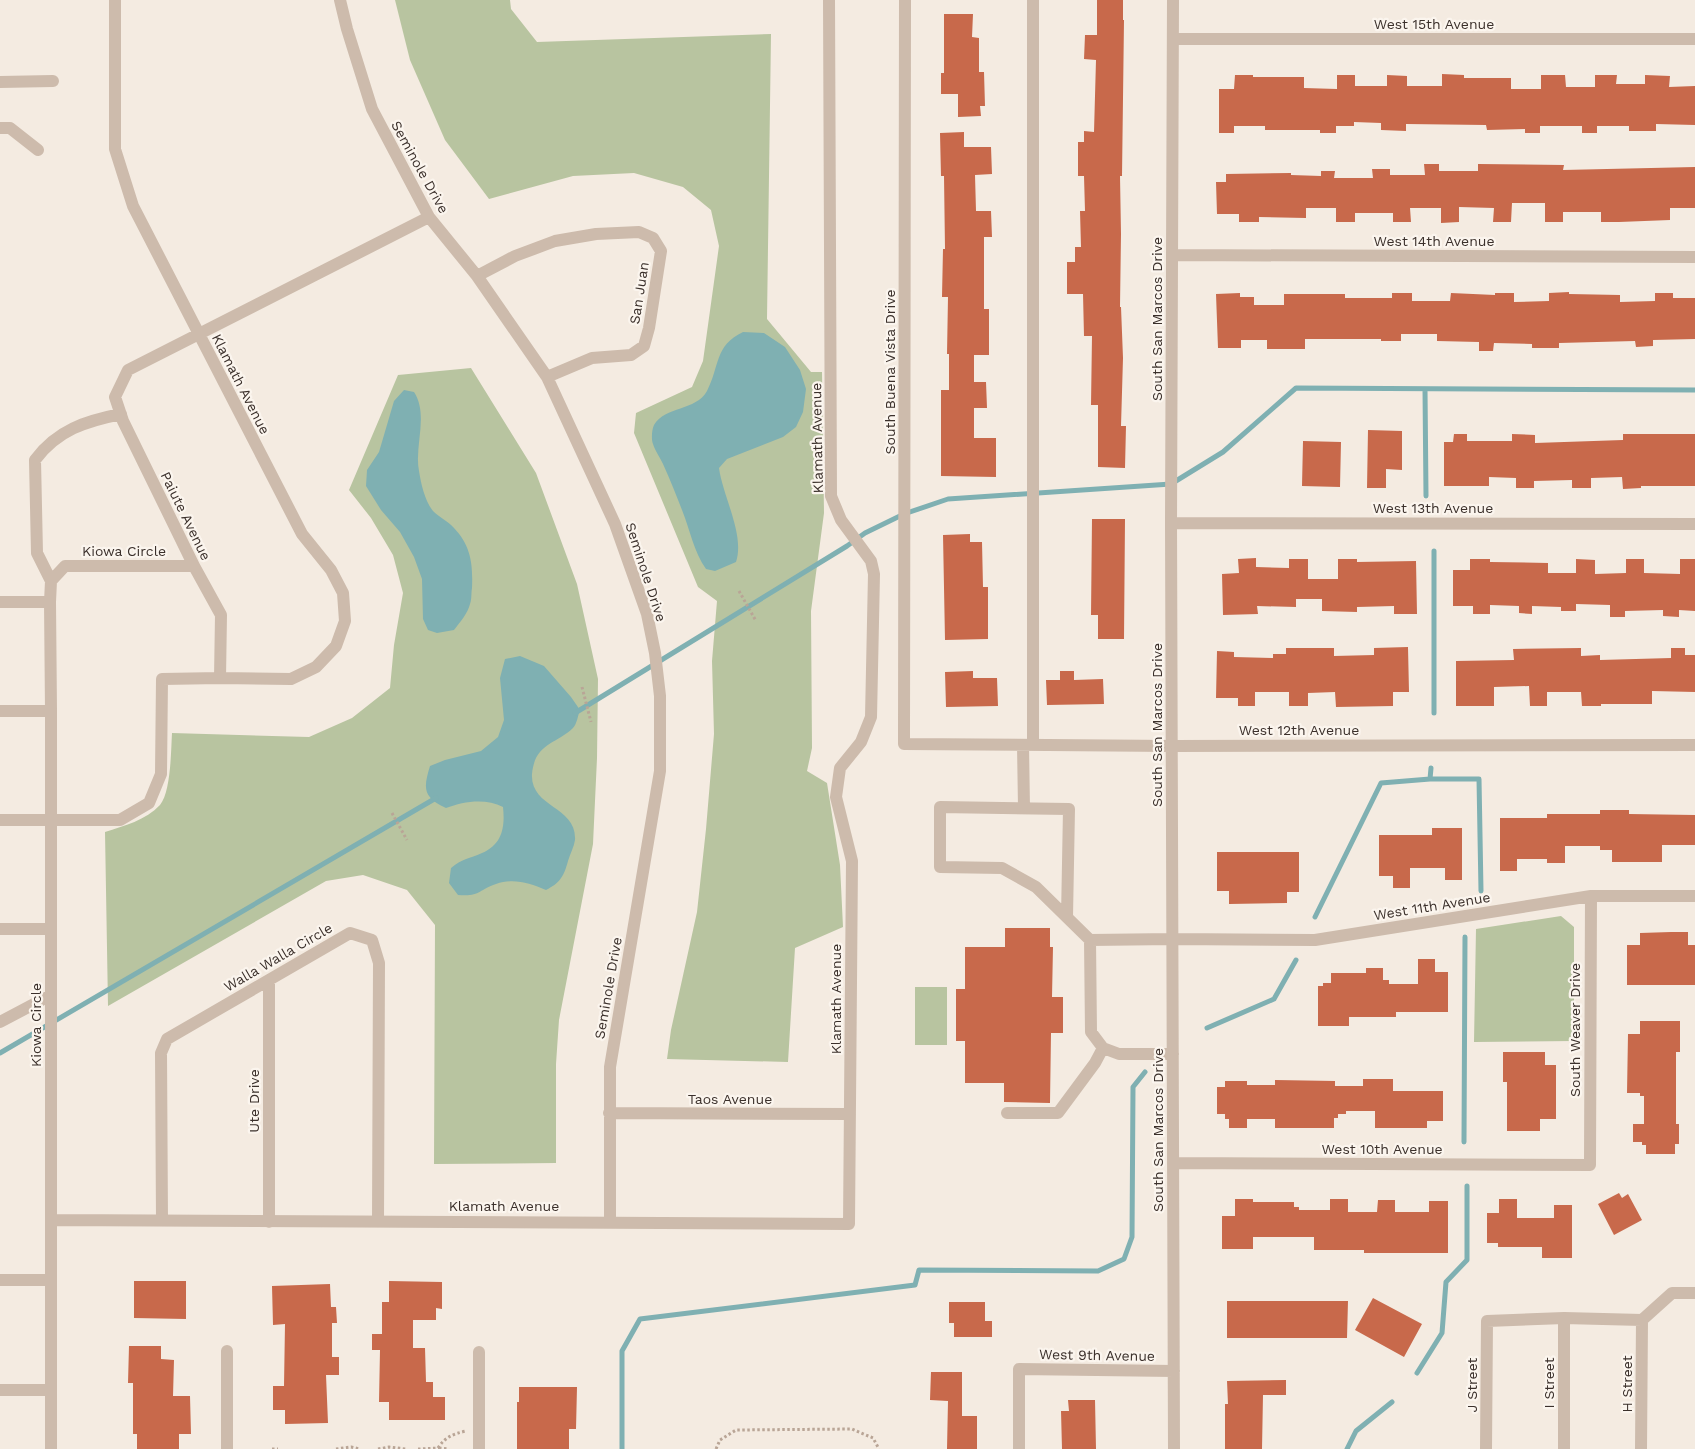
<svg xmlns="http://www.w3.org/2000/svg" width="1695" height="1449" font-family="'Work Sans',sans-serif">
<rect width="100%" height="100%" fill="#f4ebe1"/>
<path fill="#b8c4a0" d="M395 0H510L511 9 537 42 771 34 767 319 811 372H822L824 513 811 611 812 748 807 771 827 783 840 865 843 927 795 948 788 1062 667 1059 671 1030 697 912 706 829 714 734 712 661 717 601 698 587 634 433 636 413 692 387 703 361 719 246 711 210 683 187 634 173 573 176 489 199 445 140 410 60Z
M471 368 536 473 577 584 598 679 597 758 593 844 559 1020 556 1064V1163L434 1164 435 925 407 890 363 875 326 881 108 1006 105 832C124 826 146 820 160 805 171 792 171 750 172 733L309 737 352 718 390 688 394 645 403 593 393 555 371 518 349 490 398 375Z
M1561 916 1574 927V1041L1474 1042 1476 929Z
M915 987H947V1045H915Z"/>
<path fill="#7fb0b2" d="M743 332 764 333 785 347 800 370 806 389 803 412 796 427 783 437 727 459 719 468C723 497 745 535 736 562L715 571 706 569C694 552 690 530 682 510 676 495 670 479 663 464 660 457 655 451 653 444 651 439 652 429 654 425 665 406 696 411 707 391 720 366 714 346 743 332Z
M404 390 414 392C429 415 414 446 419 471 421 484 425 501 433 511 439 517 448 521 454 528 471 546 473 564 472 588 471 593 472 599 470 604 468 613 460 622 454 630L437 633 428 630 423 619 422 579 414 557 400 532 381 510 366 486 367 470 379 452 394 401Z
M520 656 544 666 571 697 580 710C578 715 577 724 573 728 555 745 535 743 532 774 530 808 577 806 575 840 574 847 570 854 568 861 564 876 560 883 546 890 529 883 514 878 496 884 478 890 480 897 458 895L449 883 451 868C463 858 469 859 482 853 503 844 505 826 503 807 486 798 464 801 446 808 423 797 423 789 430 766L445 760 481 751 498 737 504 720 500 678 505 659Z"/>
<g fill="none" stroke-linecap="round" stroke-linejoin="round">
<path stroke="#7fb0b2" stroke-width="5" d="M1425 389 1426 496
M1434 551V713
M575 713 847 546 865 533 904 514 948 499 1171 484 1223 452 1296 388 1695 390
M1430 779 1431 768
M1315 917 1381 783 1430 779H1479L1481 891
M1207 1028 1274 999 1296 960
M0 1053 436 798
M1464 1142 1465 937
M1417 1373 1442 1333 1446 1282 1467 1260V1186
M622 1449V1351L640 1319 915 1285 919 1270 1098 1271 1124 1259 1132 1237 1133 1087 1145 1072
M1347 1449 1356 1431 1392 1402"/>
</g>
<path fill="#c8694b" d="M1097 0H1123V20H1124L1122 176H1120L1121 234 1120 307H1121L1123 358 1121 426H1126L1125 468 1098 467V405H1091L1092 336H1084L1083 294H1067V262H1075V247H1081L1080 211H1085L1084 176H1078V142H1084V131L1094 132 1096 60 1084 59 1085 35H1097Z
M944 14H973L972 37 979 38V72H984L985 106H980L981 116 958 117V94H941V73H944Z
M1442 74 1464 75V78H1511V89H1541V75H1565L1566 87H1595V75H1617L1616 84H1645V75L1670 76 1669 87 1695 86V125L1656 124V131H1629V126H1597V133H1582V126H1540V133H1525V129L1487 130 1486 125 1406 124V131L1381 130V123L1354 122V126H1336V133H1320V130H1265V126H1234V133H1219V89H1234L1235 75H1253V77H1304V88L1337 89V75H1355V86H1387V75L1407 76V86H1442Z
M964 132V147H991L992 174 975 175 976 211H991L992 237H984V309H989V355H974V382H986L987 408H974V438H996V477L941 476V390H949V354H947L948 297H942L943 249H945L944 176H941L940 133Z
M1424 164H1439V171H1478V164L1564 165 1563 170 1695 167V208H1670V220L1619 222H1601V212H1563V222H1545V203H1512L1511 222H1493L1494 208 1459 207V222L1441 223V208H1410L1411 222H1393V213H1355V222H1336V208H1306V218L1259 217V222H1239V214H1217L1216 182H1226V174L1291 173V175L1321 176V171H1335L1334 178H1373L1372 169H1390V175H1425Z
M1569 292V294L1620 295V302L1655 301V293H1673V298H1695V339L1653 340V346L1636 347 1635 341 1559 343V348H1532V344L1494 343 1493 351H1479V342L1437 341V334H1401V341H1381V339H1305V349H1267V340H1241V348H1218L1216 294 1240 293V297H1254V305H1284V294H1345V298H1392V293H1412V301H1450L1451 293 1495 295V293H1514V302L1549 301V293Z
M1368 430 1402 431V470L1386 469V488H1367Z
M1454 434H1467V441H1512V434L1535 435V443L1623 440V434H1695V486H1641V488L1623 489 1622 477 1591 478V488H1572V480L1534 481V488H1516V478L1489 477V486H1444V442H1453Z
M1303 441 1341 442 1340 487 1302 486Z
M1092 519H1125L1124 639H1098V615H1091Z
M970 534V542H982L983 587H988V639L945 640 943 535Z
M1256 558V567L1289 568V559H1308V579H1338V559H1357V562L1416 561 1417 614H1394V606L1357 607V612L1322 611V599H1296V607L1257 606 1258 614 1223 615 1222 574 1239 573 1238 559Z
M1470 559H1490V562L1548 563V573H1576V559L1595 560V574L1626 573V559H1644V573L1680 574V559H1695V611L1679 610V617L1663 616V610L1625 611V617H1610V605L1576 604V611H1561V607L1532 606V614L1519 613V606L1490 605V614H1473V606H1453V570H1470Z
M1408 647 1409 692H1393V706L1336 707 1335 692 1308 693V706H1289V692H1255V706H1238V698H1216L1217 651 1234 652V657L1273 658V654H1286V648H1334V656L1374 655V648Z
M1581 648V656L1600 655V660L1671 658V648H1685V655H1695V692L1652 691V704H1601V706H1582L1581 692H1547V706H1530L1529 686 1494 687V706H1456V661L1514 660 1513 649Z
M973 671V678H997L998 706 946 707 945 672Z
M1060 671H1074V680L1103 679 1104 704 1047 705 1046 680H1060Z
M1600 810H1629V814L1695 815V845H1662V862H1612V850H1600V846H1565V863H1547V859H1517V871H1500V818H1547V814H1600Z
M1432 828H1462V880H1445V868H1410V888H1393V876H1379V835H1432Z
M1217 852H1299V892H1287V903L1229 904V891H1217Z
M1005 928H1050V947H1053L1052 997H1063V1033H1051L1050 1103 1004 1102V1083H965V1041H956V989H965V947H1005Z
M1671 932H1688V945H1695V985H1627V945H1640V933Z
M1418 959H1435V972H1448V1012H1396V1017H1349V1026H1318V986H1323V983H1331V973H1366V968H1383V980H1389V984H1418Z
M1640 1021H1680V1052H1676V1124H1679V1144H1675V1154H1646V1145H1642V1142H1633V1124H1644V1096H1640V1093H1627L1628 1034H1640Z
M1503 1052H1545V1065H1556V1119H1540V1131H1507V1082H1503Z
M1363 1079H1393V1091H1443V1121H1427V1128H1375V1111H1346V1114H1338V1118H1334V1128H1275V1119H1247V1128H1229V1119H1225V1114H1217V1087H1225V1081H1247V1085H1275V1080L1335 1081V1086H1363Z
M1619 1193 1622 1198 1628 1194 1642 1220 1614 1235 1598 1204Z
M1235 1199H1253V1202H1294V1207H1299V1210H1330V1199H1348V1212H1377L1378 1200H1395V1212H1429V1201H1448V1253H1364V1250H1314V1237H1253V1249H1222V1216H1235Z
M1499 1199H1517V1218H1554V1205H1572V1258H1542V1247H1498V1243H1487V1213H1499Z
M134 1281H186V1319L134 1318Z
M389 1281 442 1282V1309L436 1308V1320H413V1348H425L426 1382H433V1397H445V1420H389V1402H379L380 1350H372V1334H382V1302H389Z
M330 1284 331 1307H336L337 1323H332V1357H339V1375H326L328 1423 285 1424V1410H273V1386H284L285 1324 273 1325 272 1286Z
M1373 1298 1422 1324 1404 1357 1355 1330Z
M1227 1301H1348L1347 1338H1227Z
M949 1302H985V1321H992V1337H954V1323H949Z
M129 1346H161V1359L174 1360 173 1396H190L191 1434H179V1449H137V1434H133V1383H128Z
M931 1372H962V1416H977V1449H947L948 1401 930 1400Z
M1286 1380V1395H1263L1262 1449H1225V1404H1228L1227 1381Z
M519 1387H577L576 1429H569V1449H517V1402H519Z
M1068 1400H1095L1096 1449H1062L1061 1411H1069Z"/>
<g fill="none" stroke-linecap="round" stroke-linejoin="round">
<path stroke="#b9a596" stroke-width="3" stroke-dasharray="2.5 2.5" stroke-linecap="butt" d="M739 591 756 621
M582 687 591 722
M392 813 407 840
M439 1448 449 1449
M272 1449H278
M336 1449 351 1447 360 1449
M378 1449 389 1447 406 1449
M418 1449 438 1448C445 1437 453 1434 466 1431
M716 1449 720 1440 736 1430 852 1429 873 1438 879 1449"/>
<path stroke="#cdbbac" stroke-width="12" d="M115 0V149L133 206 302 534 331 570 343 593 345 621 336 646 316 667 291 679 220 678
M340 0 347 29 372 109 429 217 477 276 547 377 615 524 647 614 655 653 660 696V771L610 1067V1222
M905 0 904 744 1173 746 1695 745
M1033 0V745
M1173 0 1171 523 1174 1449
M1173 39H1695
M0 82 53 81
M0 128H10L38 150
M1173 255 1695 257
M477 276 515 256 555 241 596 234 639 232 653 238 661 251 649 328 644 346 631 355 592 358 547 377
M1171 523 1695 524
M51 581 37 553 35 460C57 430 86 421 121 414
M0 602H50L51 711V1449
M50 602 51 581 65 566H194
M0 711H51
M1023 745 1024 808
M0 820H120L149 803 161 774 162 679 220 678 221 615 194 566 123 421 115 397 128 370 429 217
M1067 917 1069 809 940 807V867L1002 868 1036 887 1090 940 1173 939 1315 940 1591 896H1695
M0 929H51
M1090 940 1091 1032 1103 1048 1119 1054H1173
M269 980V1222
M0 1022 51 995
M609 1113 850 1114
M1007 1113H1058L1095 1063 1103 1048
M1173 1163 1590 1165 1591 896
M51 1220 849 1224 852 861 836 797 840 768 861 742 871 717 874 574 871 561 841 520 831 496 829 0
M162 1221 161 1053 167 1039 350 933 372 940 379 963 378 1221
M0 1280H51
M227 1351V1449
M479 1352V1449
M0 1390H51
M1019 1449V1369L1174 1371
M1486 1449 1487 1321 1564 1318 1642 1320 1672 1293H1695
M1564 1449V1318
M1641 1449 1642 1320"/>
</g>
<g text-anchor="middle" stroke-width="4.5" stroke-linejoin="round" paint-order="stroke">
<g font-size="14" fill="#3b302b" stroke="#fbf5ee">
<text x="1434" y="29">West 15th Avenue</text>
<text transform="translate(420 167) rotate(61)" y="5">Seminole Drive</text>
<text x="1434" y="246">West 14th Avenue</text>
<text transform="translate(639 293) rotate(-81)" y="5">San Juan</text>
<text transform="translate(1157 319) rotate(-90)" y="5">South San Marcos Drive</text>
<text transform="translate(890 372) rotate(-90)" y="5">South Buena Vista Drive</text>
<text transform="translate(241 384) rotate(63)" y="5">Klamath Avenue</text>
<text transform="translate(817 438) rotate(-91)" y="5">Klamath Avenue</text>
<text x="1433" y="513">West 13th Avenue</text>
<text transform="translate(186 516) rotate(64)" y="5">Paiute Avenue</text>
<text x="124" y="556">Kiowa Circle</text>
<text transform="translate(646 572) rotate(72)" y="5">Seminole Drive</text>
<text transform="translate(1157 725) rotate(-90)" y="5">South San Marcos Drive</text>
<text x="1299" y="735">West 12th Avenue</text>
<text transform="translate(1432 906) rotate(-9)" y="5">West 11th Avenue</text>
<text transform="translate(278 957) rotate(-30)" y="5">Walla Walla Circle</text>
<text transform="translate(608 988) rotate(-80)" y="5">Seminole Drive</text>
<text transform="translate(836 999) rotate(-90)" y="5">Klamath Avenue</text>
<text transform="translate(36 1025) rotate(-90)" y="5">Kiowa Circle</text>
<text transform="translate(1575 1030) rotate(-90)" y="5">South Weaver Drive</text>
<text x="730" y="1104">Taos Avenue</text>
<text transform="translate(254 1101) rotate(-90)" y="5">Ute Drive</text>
<text transform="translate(1158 1130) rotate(-90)" y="5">South San Marcos Drive</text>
<text x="1382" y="1154">West 10th Avenue</text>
<text x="504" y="1211">Klamath Avenue</text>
<text transform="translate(1097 1355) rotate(1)" y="5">West 9th Avenue</text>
<text transform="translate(1549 1383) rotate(-90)" y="5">I Street</text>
<text transform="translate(1627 1384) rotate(-90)" y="5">H Street</text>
<text transform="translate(1472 1385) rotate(-90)" y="5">J Street</text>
</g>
</g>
</svg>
